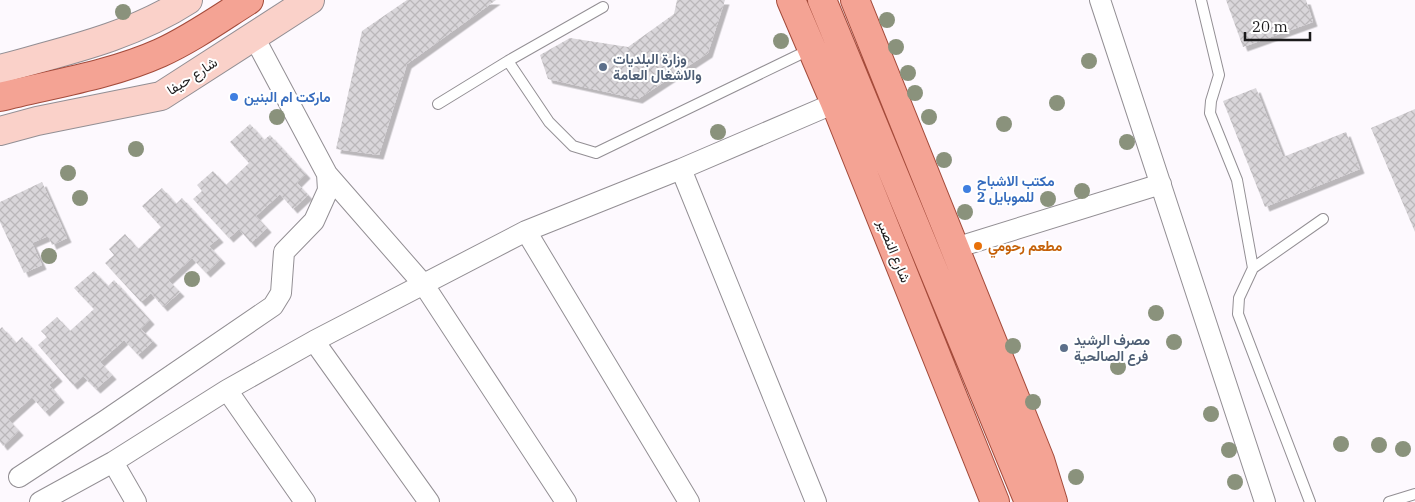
<svg xmlns="http://www.w3.org/2000/svg" width="1415" height="502" font-family="'IBM Plex Serif',Vazirmatn,serif">
<defs>
<pattern id="building-cross-hatch" width="8" height="8" patternUnits="userSpaceOnUse" patternTransform="scale(1.25)"><rect width="8" height="8" fill="#d9d6da"/><path d="M0 0l8 8M0 8l8-8" fill="none" stroke="#bab7ba"/></pattern>
<filter id="shadow"><feDropShadow dx="4.5" dy="4.5" stdDeviation="0" flood-color="#0004"/></filter>
</defs>
<rect width="100%" height="100%" fill="#fdf9fe"/>
<path fill="url(#building-cross-hatch)" filter="url(#shadow)" d="M407 0H496L407 64 379 155 336 149 362 31Z
M677 0H725L708 53 638 99 548 79 540 55 570 38 628 47 674 14Z
M1226 0H1306L1313 22 1243 47Z
M1256 88 1283 157 1346 132 1360 169 1265 207 1223 101Z
M1415 109V232L1371 128Z
M250 124 264 140 270 135 306 174 297 183 308 195 293 209 280 194 256 216 267 228 251 243 239 229 229 238 193 199 202 191 197 185 213 171 226 185 249 163 230 142Z
M42 182 67 238 52 245 48 236 32 243 42 265 24 273 0 222V202Z
M162 188 176 204 182 198 219 238 209 246 221 259 206 273 192 258 168 280 180 292 163 307 151 293 141 302 105 263 114 255 109 249 125 234 138 249 161 227 142 206Z
M94 271 108 286 114 280 150 320 141 329 153 341 138 355 124 340 100 362 112 375 96 389 83 376 73 385 38 345 47 337 41 331 57 317 70 331 94 309 74 288Z
M2 327 16 343 22 337 58 377 49 385 60 398 45 412 32 397 8 419 19 431 3 446 0 442V329Z"/>
<g fill="none" stroke-linecap="round" stroke-linejoin="round">
<defs>
<path id="lane" d="M1201 0 1219 75 1211 101 1210 113 1237 180 1253 268
M508 61 549 122 573 146 596 153 811 49
M438 104 508 61 603 7
M1310 502 1238 314 1239 298 1253 268 1323 219
M1389 502 1415 494"/>
<path id="street" d="M1100 0 1265 502
M254 37 327 174 424 285 566 502
M681 169 816 502
M526 231 689 502
M955 248 1161 184
M314 341 429 502
M227 390 305 502
M113 462 136 502
M19 477 106 420 273 306 281 293 284 252 314 221 328 190 327 174
M40 502 113 462 227 390 314 341 526 231 681 169 835 103"/>
<path id="secondary" d="M0 69C65 51 131 37 188 0
M0 131 37 121 161 96 310 0"/>
<path id="primary" d="M791 0 835 103 995 502
M822 0 1029 502
M855 0 1040 460 1053 502
M0 97C52 84 111 75 160 53 191 39 219 19 249 0"/>
</defs>
<use href="#lane" stroke="#938f94" stroke-width="12"/>
<use href="#street" stroke="#938f94" stroke-width="22"/>
<use href="#secondary" stroke="#938f94" stroke-width="30"/>
<use href="#primary" stroke="#a44b3b" stroke-width="30"/>
<use href="#lane" stroke="#fff" stroke-width="10"/>
<use href="#street" stroke="#fff" stroke-width="20"/>
<use href="#secondary" stroke="#fad1c9" stroke-width="28"/>
<use href="#primary" stroke="#f4a394" stroke-width="28"/>
</g>
<g fill="#8a927c">
<circle cx="123" cy="12" r="8"/>
<circle cx="887" cy="20" r="8"/>
<circle cx="781" cy="41" r="8"/>
<circle cx="896" cy="47" r="8"/>
<circle cx="1089" cy="61" r="8"/>
<circle cx="908" cy="73" r="8"/>
<circle cx="915" cy="93" r="8"/>
<circle cx="1057" cy="103" r="8"/>
<circle cx="277" cy="117" r="8"/>
<circle cx="929" cy="117" r="8"/>
<circle cx="1004" cy="124" r="8"/>
<circle cx="718" cy="132" r="8"/>
<circle cx="1127" cy="142" r="8"/>
<circle cx="136" cy="149" r="8"/>
<circle cx="944" cy="160" r="8"/>
<circle cx="68" cy="173" r="8"/>
<circle cx="1082" cy="191" r="8"/>
<circle cx="80" cy="198" r="8"/>
<circle cx="1048" cy="199" r="8"/>
<circle cx="965" cy="212" r="8"/>
<circle cx="49" cy="256" r="8"/>
<circle cx="192" cy="279" r="8"/>
<circle cx="1156" cy="313" r="8"/>
<circle cx="1174" cy="342" r="8"/>
<circle cx="1013" cy="346" r="8"/>
<circle cx="1118" cy="367" r="8"/>
<circle cx="1033" cy="402" r="8"/>
<circle cx="1211" cy="414" r="8"/>
<circle cx="1341" cy="444" r="8"/>
<circle cx="1379" cy="445" r="8"/>
<circle cx="1403" cy="449" r="8"/>
<circle cx="1229" cy="450" r="8"/>
<circle cx="1076" cy="477" r="8"/>
<circle cx="1235" cy="482" r="8"/>
</g>
<g fill="#5c6f8a" stroke="#fff" stroke-width="2">
<circle cx="603" cy="67" r="5"/>
<circle cx="1064" cy="348" r="5"/>
</g>
<g fill="#3f7fe0" stroke="#fff" stroke-width="2">
<circle cx="234" cy="97" r="5"/>
<circle cx="967" cy="189" r="5"/>
</g>
<circle fill="#e8710a" stroke="#fff" stroke-width="2" cx="978" cy="246" r="5"/>
<g text-anchor="middle" stroke-width="4" stroke-linejoin="round" paint-order="stroke">
<g font-size="14" font-weight="bold" fill="#4e5e75" stroke="#fff" text-anchor="start">
<text x="613" y="64">وزارة البلديات<tspan x="613" dy="16">والاشغال العامة</tspan></text>
<text x="1074" y="345">مصرف الرشيد<tspan x="1074" dy="16">فرع الصالحية</tspan></text>
</g>
<g font-size="14" fill="#1b1a1b" stroke="#fff">
<text transform="translate(192 76) rotate(-33)" y="5">شارع حيفا</text>
<text transform="translate(894 251) rotate(68)" y="5">شارع النصیر</text>
</g>
<g font-size="14" font-weight="bold" fill="#366cbe" stroke="#fff" text-anchor="start">
<text x="244" y="102">ماركت ام البنين</text>
<text x="977" y="186">مكتب الاشباح<tspan x="977" dy="16">2 للموبايل</tspan></text>
</g>
<g font-size="14" font-weight="bold" fill="#c56008" stroke="#fff" text-anchor="start">
<text x="988" y="251">مطعم رحومي</text>
</g>
</g>
<path d="M1245 32v8h65v-8" fill="none" stroke="#1b1a1b" stroke-width="2.5"/>
<text x="1252" y="32" font-size="15" fill="#1b1a1b" stroke="#ffffff" stroke-width="4" paint-order="stroke">20 m</text>
</svg>
